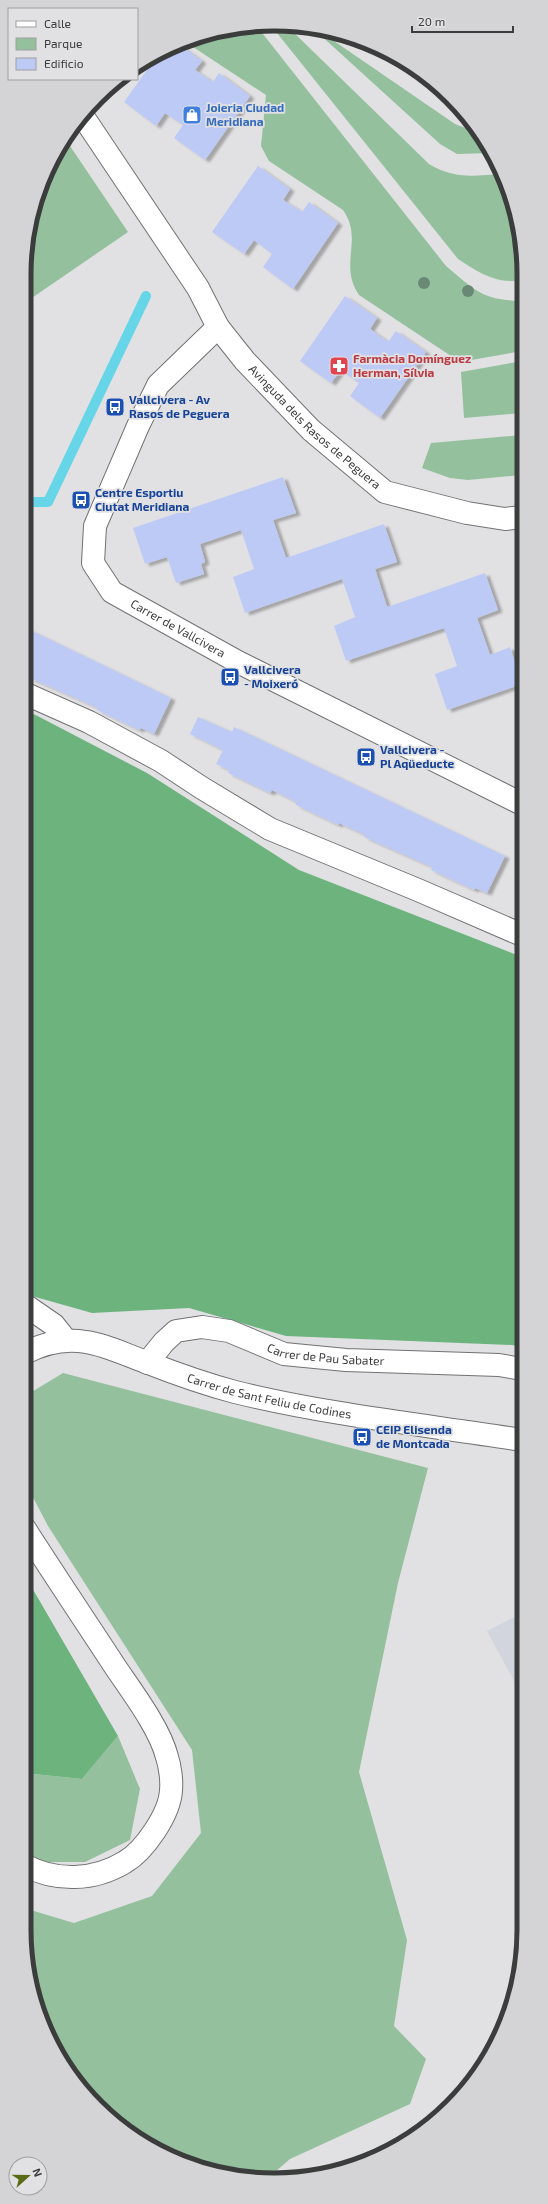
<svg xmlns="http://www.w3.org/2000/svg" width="548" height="2204" font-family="'Exo 2',sans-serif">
<defs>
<filter id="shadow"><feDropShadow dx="4.5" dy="2.5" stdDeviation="1" flood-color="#0004"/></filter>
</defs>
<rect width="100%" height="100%" fill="#e1e1e3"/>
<path fill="#d2d5de" d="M522 1613V1696L487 1631Z"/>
<path fill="#94c09d" d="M288 27 429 164C454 179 473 176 502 174L522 242V280C497 285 478 272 458 259L273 28Z
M259 29 446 266C476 291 482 300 522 301V351L460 362 359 295C338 264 364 240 343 210L269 161 261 146 266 95 187 43 210 32Z
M318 30 455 124 476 132 491 153 457 154 440 144 317 32Z
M66 140 128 232 26 302V241L58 149Z
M522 361V413L464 418 461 372Z
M522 435V475L468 480 450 478 422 468 431 443Z
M63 1373 428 1468 398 1583 359 1772 407 1940 394 2026 426 2059 410 2104 290 2159 268 2178 257 2179 163 2154 86 2095 43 2025 24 1930V1908L74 1923 152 1896 201 1833 192 1750 48 1526 25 1482V1396Z
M118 1736 140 1789 130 1840 85 1862H31L24 1856V1773L82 1779Z"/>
<path fill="#6db37e" d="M26 710 147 773 299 870 522 957V1347L512 1345 286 1336 189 1308 92 1313 25 1294Z
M24 1574 118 1736 82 1779 24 1773Z"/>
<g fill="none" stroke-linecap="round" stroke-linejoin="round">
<path stroke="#67d5e8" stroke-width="10" d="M26 502H48L146 296"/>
</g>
<path fill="#becaf6" filter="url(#shadow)" d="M181 46 202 61 195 70 213 82 219 73 250 96 205 160 174 138 183 125 165 113 156 126 124 102 155 59Z
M258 166 290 189 283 200 302 212 309 202 338 223 293 289 263 267 272 254 254 240 244 254 212 232Z
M345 296 377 318 370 329 388 342 396 331 426 352 380 418 350 396 359 383 341 370 331 383 300 361Z
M283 477 296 513 273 520 286 558 384 524 397 562 375 569 387 607 485 573 498 610 477 618 490 655 510 647 522 684 447 710 435 674 457 666 444 628 346 661 334 626 355 617 342 579 245 613 233 577 254 569 241 530 200 544 205 562 201 564 204 574 176 583 167 557 145 564 133 528Z
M26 628 171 698 154 734 141 728 139 730 97 710 98 708 30 678 31 676 26 673Z
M198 717 232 732 234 727 505 856 487 893 475 888 474 890 431 870 432 867 364 837 365 835 339 823 338 825 296 805V802L272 790 270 793 228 773 229 770 216 764 223 750 190 734Z"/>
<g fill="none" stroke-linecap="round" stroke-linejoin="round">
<defs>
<g id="street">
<path id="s1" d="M84 118 198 288 218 327 245 361 311 430 385 492 467 513 505 519 522 517"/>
<path id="s2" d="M218 327 158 385 138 426 95 526 93 563 112 592 238 662 522 804"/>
<path d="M26 694 89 722 161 761 202 788 270 829 418 890 522 935"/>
<path d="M25 1305 54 1325 66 1340"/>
<path id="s3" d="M25 1353C44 1343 63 1338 86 1342 107 1345 126 1355 146 1362 174 1373 205 1384 235 1392 329 1415 426 1425 522 1440"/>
<path id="s4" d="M147 1363 164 1342 176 1331 202 1327 229 1331 284 1354 346 1360 499 1365 522 1369"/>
<path d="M24 1865C56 1882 94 1881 125 1862 144 1851 170 1814 171 1790 172 1781 170 1766 167 1757 160 1729 133 1693 116 1668 86 1622 55 1576 25 1529"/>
</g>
</defs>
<use href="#street" stroke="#727274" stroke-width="24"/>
<use href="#street" stroke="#fff" stroke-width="22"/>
</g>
<g fill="#6a8876">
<circle cx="424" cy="283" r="6"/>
<circle cx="468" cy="291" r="6"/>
</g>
<defs>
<symbol id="shop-square" viewBox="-11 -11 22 22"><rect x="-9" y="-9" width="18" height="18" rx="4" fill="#3f7fe0" stroke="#e1e1e3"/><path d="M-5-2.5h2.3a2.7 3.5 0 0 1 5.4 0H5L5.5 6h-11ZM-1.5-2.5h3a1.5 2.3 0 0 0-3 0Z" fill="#fff"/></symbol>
<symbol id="pharmacy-square" viewBox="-11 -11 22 22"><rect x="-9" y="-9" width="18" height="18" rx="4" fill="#e0444e" stroke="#e1e1e3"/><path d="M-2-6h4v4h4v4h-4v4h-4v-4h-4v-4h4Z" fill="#fff"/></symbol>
<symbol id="bus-square" viewBox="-11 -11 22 22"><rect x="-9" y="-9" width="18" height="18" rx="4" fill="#1a4fb4" stroke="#e1e1e3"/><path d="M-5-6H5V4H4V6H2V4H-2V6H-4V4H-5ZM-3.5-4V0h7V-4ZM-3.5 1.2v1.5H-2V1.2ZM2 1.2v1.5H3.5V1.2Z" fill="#fff"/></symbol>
</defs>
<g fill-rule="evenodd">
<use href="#shop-square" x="181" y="104" width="22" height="22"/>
<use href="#pharmacy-square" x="328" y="355" width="22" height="22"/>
<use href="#bus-square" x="104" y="396" width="22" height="22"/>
<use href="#bus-square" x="70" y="489" width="22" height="22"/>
<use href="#bus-square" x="219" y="666" width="22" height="22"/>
<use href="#bus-square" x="355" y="746" width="22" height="22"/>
<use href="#bus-square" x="351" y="1426" width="22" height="22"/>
</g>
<g text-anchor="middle" stroke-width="3.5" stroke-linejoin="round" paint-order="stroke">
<g font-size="12" font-weight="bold" fill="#366cbe" stroke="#e1e1e3" text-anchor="start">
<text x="206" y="112">Joieria Ciudad<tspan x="206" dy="14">Meridiana</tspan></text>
</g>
<g font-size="12" font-weight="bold" fill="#be3a42" stroke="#e1e1e3" text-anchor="start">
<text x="353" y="363">Farmàcia Domínguez<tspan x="353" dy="14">Herman, Sílvia</tspan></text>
</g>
<g font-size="12" font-weight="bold" fill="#164399" stroke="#e1e1e3" text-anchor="start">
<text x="129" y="404">Vallcivera - Av<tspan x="129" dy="14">Rasos de Peguera</tspan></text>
<text x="95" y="497">Centre Esportiu<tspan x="95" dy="14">Ciutat Meridiana</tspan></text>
<text x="244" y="674">Vallcivera<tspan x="244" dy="14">- Moixeró</tspan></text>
<text x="380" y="754">Vallcivera -<tspan x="380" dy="14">Pl Aqüeducte</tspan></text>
<text x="376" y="1434">CEIP Elisenda<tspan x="376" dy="14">de Montcada</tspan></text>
</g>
<g font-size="12" fill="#3b3c3c" stroke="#e1e1e3">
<text dy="4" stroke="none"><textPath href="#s1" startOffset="388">Avinguda dels Rasos de Peguera</textPath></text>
<text dy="4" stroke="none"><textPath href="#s2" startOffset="385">Carrer de Vallcivera</textPath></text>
<text dy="4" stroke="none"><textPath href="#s4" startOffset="198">Carrer de Pau Sabater</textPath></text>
<text dy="4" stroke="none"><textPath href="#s3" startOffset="255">Carrer de Sant Feliu de Codines</textPath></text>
</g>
</g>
<path d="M0 0H548V2204H0ZM274 31H274A243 243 0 0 1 517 274V1930A243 243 0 0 1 274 2173H274A243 243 0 0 1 31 1930V274A243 243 0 0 1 274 31Z" fill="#d4d4d6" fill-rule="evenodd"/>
<path fill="none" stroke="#3b3c3c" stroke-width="5" d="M274 31H274A243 243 0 0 1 517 274V1930A243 243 0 0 1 274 2173H274A243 243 0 0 1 31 1930V274A243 243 0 0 1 274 31Z"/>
<rect x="8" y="8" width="130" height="72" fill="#e1e1e3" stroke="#9f9fa0"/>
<rect x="16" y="21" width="20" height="6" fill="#ffffff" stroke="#9f9fa0"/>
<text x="44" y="28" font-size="12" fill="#3b3c3c">Calle</text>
<rect x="16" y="38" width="20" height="12" fill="#94c09d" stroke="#9f9fa0"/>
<text x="44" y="48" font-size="12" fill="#3b3c3c">Parque</text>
<rect x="16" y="58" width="20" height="12" fill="#becaf6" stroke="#9f9fa0"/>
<text x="44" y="68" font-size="12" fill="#3b3c3c">Edificio</text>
<g transform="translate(28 2176) rotate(69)"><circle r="19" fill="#e1e1e3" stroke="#9f9fa0"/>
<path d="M0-3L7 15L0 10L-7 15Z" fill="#5a6b18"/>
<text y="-6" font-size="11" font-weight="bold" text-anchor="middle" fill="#3b3c3c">N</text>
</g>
<path d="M412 26v6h101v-6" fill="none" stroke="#3b3c3c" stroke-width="2"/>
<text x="418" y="26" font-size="12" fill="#3b3c3c" stroke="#e1e1e3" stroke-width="3" paint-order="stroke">20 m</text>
</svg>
